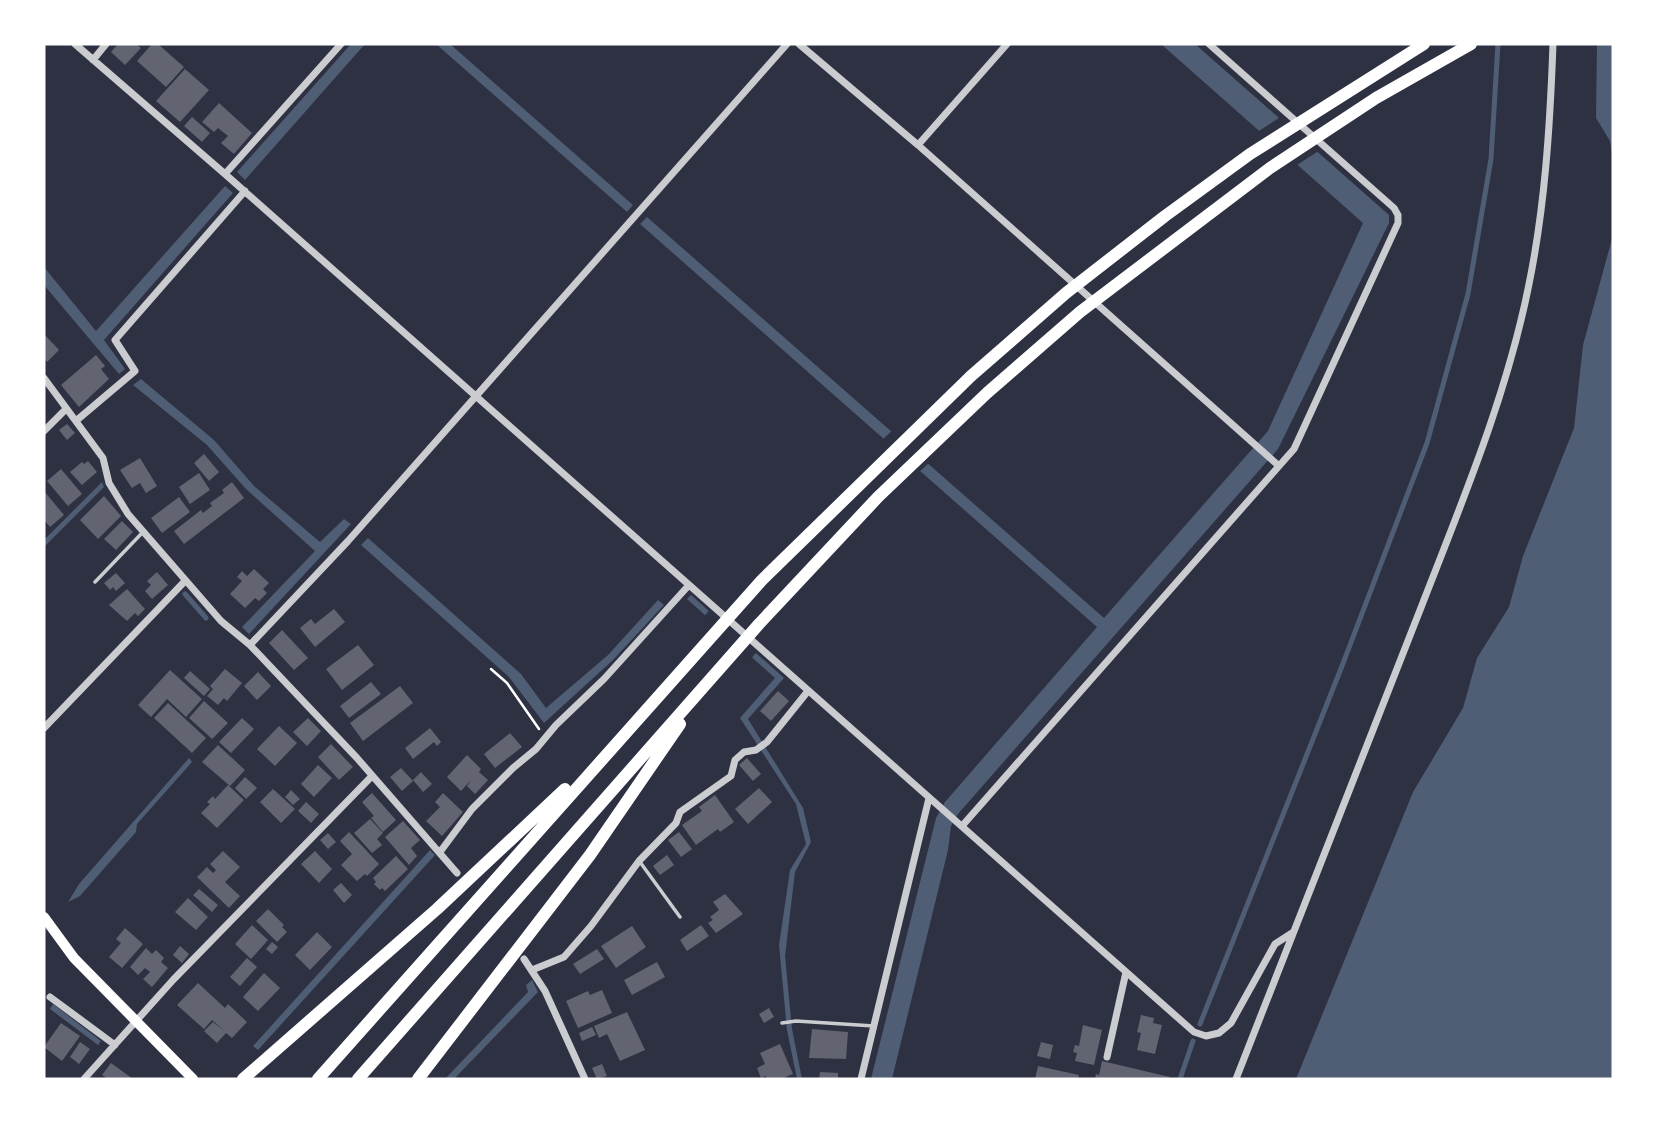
<svg xmlns="http://www.w3.org/2000/svg" width="1657" height="1123" font-family="'DM Sans',sans-serif">
<rect width="100%" height="100%" fill="#2d3142"/>
<path fill="#4f5d75" d="M351 44H365L245 180 237 172Z
M436 44H450L633 205 627 212Z
M1161 44H1195L1389 215V223L1278 449 958 814 951 826 948 850 892 1079H871L936 818 945 802 1097 627 640 224 647 217 1104 618 1268 431 1363 223Z
M1597 44H1613V162L1610 141 1596 118Z
M225 186 233 193 104 340 125 369 119 374 44 285V267L96 331Z
M1613 235V1079H1296L1413 792 1463 708 1477 658 1509 607 1523 556 1574 428 1583 345Z
M141 379 214 440 254 486 320 542 344 519 351 524 249 634 242 627 315 551 246 489 207 445 133 385Z
M102 482 104 487 44 547V540Z
M368 538 521 674 546 708 608 655 658 600 664 605 613 660 544 723 509 677 361 545Z
M691 595 784 678 748 719 803 808 811 842 795 872 785 956 792 1029 802 1079H797L787 1030 779 945 790 870 806 844 796 804 740 718 775 678 687 599Z
M189 758 192 762 137 824 136 832 80 896 68 902 79 884Z
M430 850 435 855 258 1050 253 1046Z
M532 980 538 992 454 1079H445L528 992 526 985Z
M53 1004 101 1041 98 1045 50 1009Z"/>
<path fill="#2d3142" d="M1282 116 1320 150 1294 167 1256 133Z
M894 429 931 461 918 473 881 441Z
M711 608 758 650 750 660 703 618Z"/>
<g fill="none" stroke-linecap="round" stroke-linejoin="round">
<path stroke="#4f5d75" stroke-width="5" d="M185 594 206 618
M1200 1024 1342 666 1427 443 1468 294 1491 159 1498 44
M1180 1079 1193 1041"/>
</g>
<path fill="#626471" d="M118 44H136L141 48 125 65 111 52Z
M152 44H158L184 67 166 87 137 61Z
M185 69 209 90 180 122 156 101Z
M219 103 252 133 234 154 221 143 228 136 218 128 214 132 202 122Z
M192 117 210 133 202 142 184 126Z
M44 334 59 350 47 362 44 358Z
M96 355 105 366 101 369 109 379 79 407 61 385Z
M67 424 75 433 67 440 59 430Z
M204 454 219 472 209 481 194 463Z
M140 458 157 486 146 493 140 483 132 488 120 470Z
M88 461 97 472 82 485 70 472 82 462 84 464Z
M61 469 82 494 68 506 47 481Z
M199 473 210 490 190 504 179 487Z
M232 482 244 498 184 544 174 531 201 510 203 513 212 506 210 503 224 493 222 490Z
M44 491 64 515 50 527 44 520Z
M104 496 121 516 98 539 80 520Z
M179 497 190 512 162 533 151 518Z
M122 521 133 532 116 550 104 539Z
M254 569 269 583 263 589 267 593 259 601 255 598 245 608 230 594 242 581 237 577 242 571 247 576Z
M157 572 168 585 152 599 145 591 151 585 147 581Z
M116 573 125 583 116 591 113 587 110 590 104 583Z
M127 589 145 609 138 616 135 613 127 621 109 605Z
M334 609 345 622 315 647 300 628 311 619 315 624Z
M282 630 308 658 294 670 269 643Z
M358 645 374 665 342 690 326 669Z
M225 669 242 683 227 701 224 698 218 705 207 696 213 689 210 686Z
M170 670 202 699 186 717 167 699 151 717 138 705Z
M190 671 210 689 204 696 184 678Z
M258 672 271 686 257 700 244 686Z
M371 682 381 694 349 718 340 706Z
M400 686 413 703 363 741 350 723Z
M778 691 789 701 771 721 760 711Z
M204 701 228 723 212 739 189 718Z
M168 703 206 738 192 753 154 718Z
M242 718 254 729 231 753 219 742Z
M308 718 321 731 307 746 293 732Z
M279 726 297 743 275 766 257 749Z
M430 728 441 742 437 746 434 742 413 759 405 748Z
M510 733 522 747 495 768 484 754Z
M331 744 353 767 339 780 318 757Z
M218 745 245 770 230 786 202 762Z
M467 755 481 769 479 772 488 780 475 794 467 786 471 780 461 791 447 777Z
M747 758 761 774 753 781 739 765Z
M318 765 332 778 314 797 301 784Z
M401 768 413 781 402 791 390 777Z
M421 772 432 784 423 792 413 780Z
M245 777 257 788 246 799 235 788Z
M228 785 244 800 217 828 201 813 210 804 207 802 213 796 215 799Z
M759 788 772 802 748 824 735 809Z
M273 789 295 809 281 823 260 802Z
M291 790 300 799 293 805 285 797Z
M372 793 396 820 383 832 371 818 374 816 362 802Z
M443 793 463 812 442 836 426 821 440 807 435 802Z
M715 795 734 822 720 832 718 829 696 845 682 825 702 811 699 807Z
M306 802 319 814 311 823 298 811Z
M370 819 383 833 377 839 382 845 372 853 354 833Z
M403 821 420 840 411 848 417 856 409 865 385 837Z
M349 832 379 864 367 876 365 874 357 881 341 865 352 854 340 841Z
M679 832 692 849 681 857 668 840Z
M328 833 336 842 328 849 320 840Z
M223 851 240 867 225 882 240 896 229 908 197 877 207 867 213 873 216 870 210 864Z
M315 851 332 869 319 883 301 864Z
M667 855 674 865 660 875 653 866Z
M396 856 408 869 385 891 382 888 380 890 374 884 376 882 373 878Z
M341 883 352 895 344 903 333 890Z
M199 889 218 905 212 912 193 895Z
M725 894 743 914 716 933 708 923 713 920 710 917 719 910 713 902Z
M188 898 208 917 196 930 175 912Z
M268 909 284 925 282 927 287 932 277 942 256 921Z
M252 925 268 940 251 959 235 944Z
M701 925 709 936 687 951 680 940Z
M632 926 646 947 616 968 601 946Z
M125 928 143 944 122 968 109 957 121 943 116 939Z
M317 932 332 947 310 970 295 955Z
M272 942 278 947 272 954 266 949Z
M180 946 189 954 182 963 173 955Z
M146 948 152 954 156 950 164 958 161 962 168 968 152 987 143 979 150 972 145 968 138 975 130 967Z
M597 949 604 959 580 974 573 964Z
M247 958 257 967 240 986 230 977Z
M657 962 665 977 632 995 624 980Z
M264 973 280 988 258 1011 243 997Z
M198 983 225 1008 228 1004 247 1022 232 1038 226 1033 217 1043 204 1031 213 1022 225 1031 212 1020 204 1029 177 1005Z
M602 990 612 1013 578 1028 566 1001 588 991 590 995Z
M769 1008 774 1017 764 1023 759 1014Z
M627 1012 645 1050 620 1061 607 1034 599 1038 594 1026Z
M1141 1015 1154 1018 1153 1023 1162 1025 1155 1054 1137 1050 1141 1033 1137 1032Z
M61 1023 80 1036 62 1061 44 1047Z
M1083 1025 1102 1030 1094 1065 1075 1061 1077 1053 1073 1052 1075 1045 1079 1046Z
M592 1027 596 1035 582 1041 579 1033Z
M812 1029 848 1032 846 1059 809 1058Z
M80 1042 90 1049 79 1064 70 1057Z
M1041 1042 1053 1045 1050 1059 1037 1056Z
M780 1044 793 1074 781 1079H767L766 1076 761 1078 757 1068 765 1064 760 1053Z
M1102 1061 1170 1077 1169 1079H1095L1096 1074 1099 1075Z
M111 1063 133 1079H108L102 1075Z
M602 1064 607 1076 597 1079 592 1068Z
M1038 1066 1079 1075 1078 1079H1035Z
M820 1072 838 1073V1079H819Z"/>
<g fill="none" stroke-linecap="round" stroke-linejoin="round">
<path stroke="#fff" stroke-width="2.5" d="M491 669 507 683 539 729"/>
<path stroke="#caccd0" stroke-width="3.5" d="M95 582 143 532
M640 862 680 917
M782 1023 796 1021 874 1026"/>
<path stroke="#caccd0" stroke-width="7" d="M75 44 225 174 1194 1032 1206 1036 1219 1033 1231 1023 1275 944 1292 933
M799 44 918 145 1279 466
M93 60 106 44
M918 145 1007 44
M225 174 341 44
M44 378 103 458 109 483 128 514 221 621 250 645 357 758 457 873
M77 420 135 371 115 340 245 191
M44 431 66 409
M250 645 348 541 787 44
M44 728 185 581
M962 826 1294 449 1398 223V215L1394 208 1209 44
M440 852 472 809 513 768 536 749 556 725 604 679 689 585
M524 959 545 991 585 1079
M532 970 564 957 591 926 639 861 676 823 680 812 731 776 735 760 744 752 756 750 767 742 808 691
M50 997 115 1045
M1107 1057 1126 972
M84 1079 173 980 372 776
M861 1079 929 798
M1236 1079C1297 921 1361 764 1422 605 1462 502 1506 397 1528 289 1545 208 1550 126 1553 44"/>
<path stroke="#fff" stroke-width="10" d="M44 917 74 958 193 1079"/>
<path stroke="#fff" stroke-width="12" d="M243 1079 437 909 565 789
M318 1079 762 580 971 376 1066 293 1165 216 1250 154 1424 44
M358 1079 759 624 878 497 987 393 1080 312 1270 168 1376 98 1471 44
M418 1079 590 855 680 724"/>
</g>
<rect width="1657" height="1123" fill="none" stroke="#ffffff" stroke-width="91"/>
</svg>
